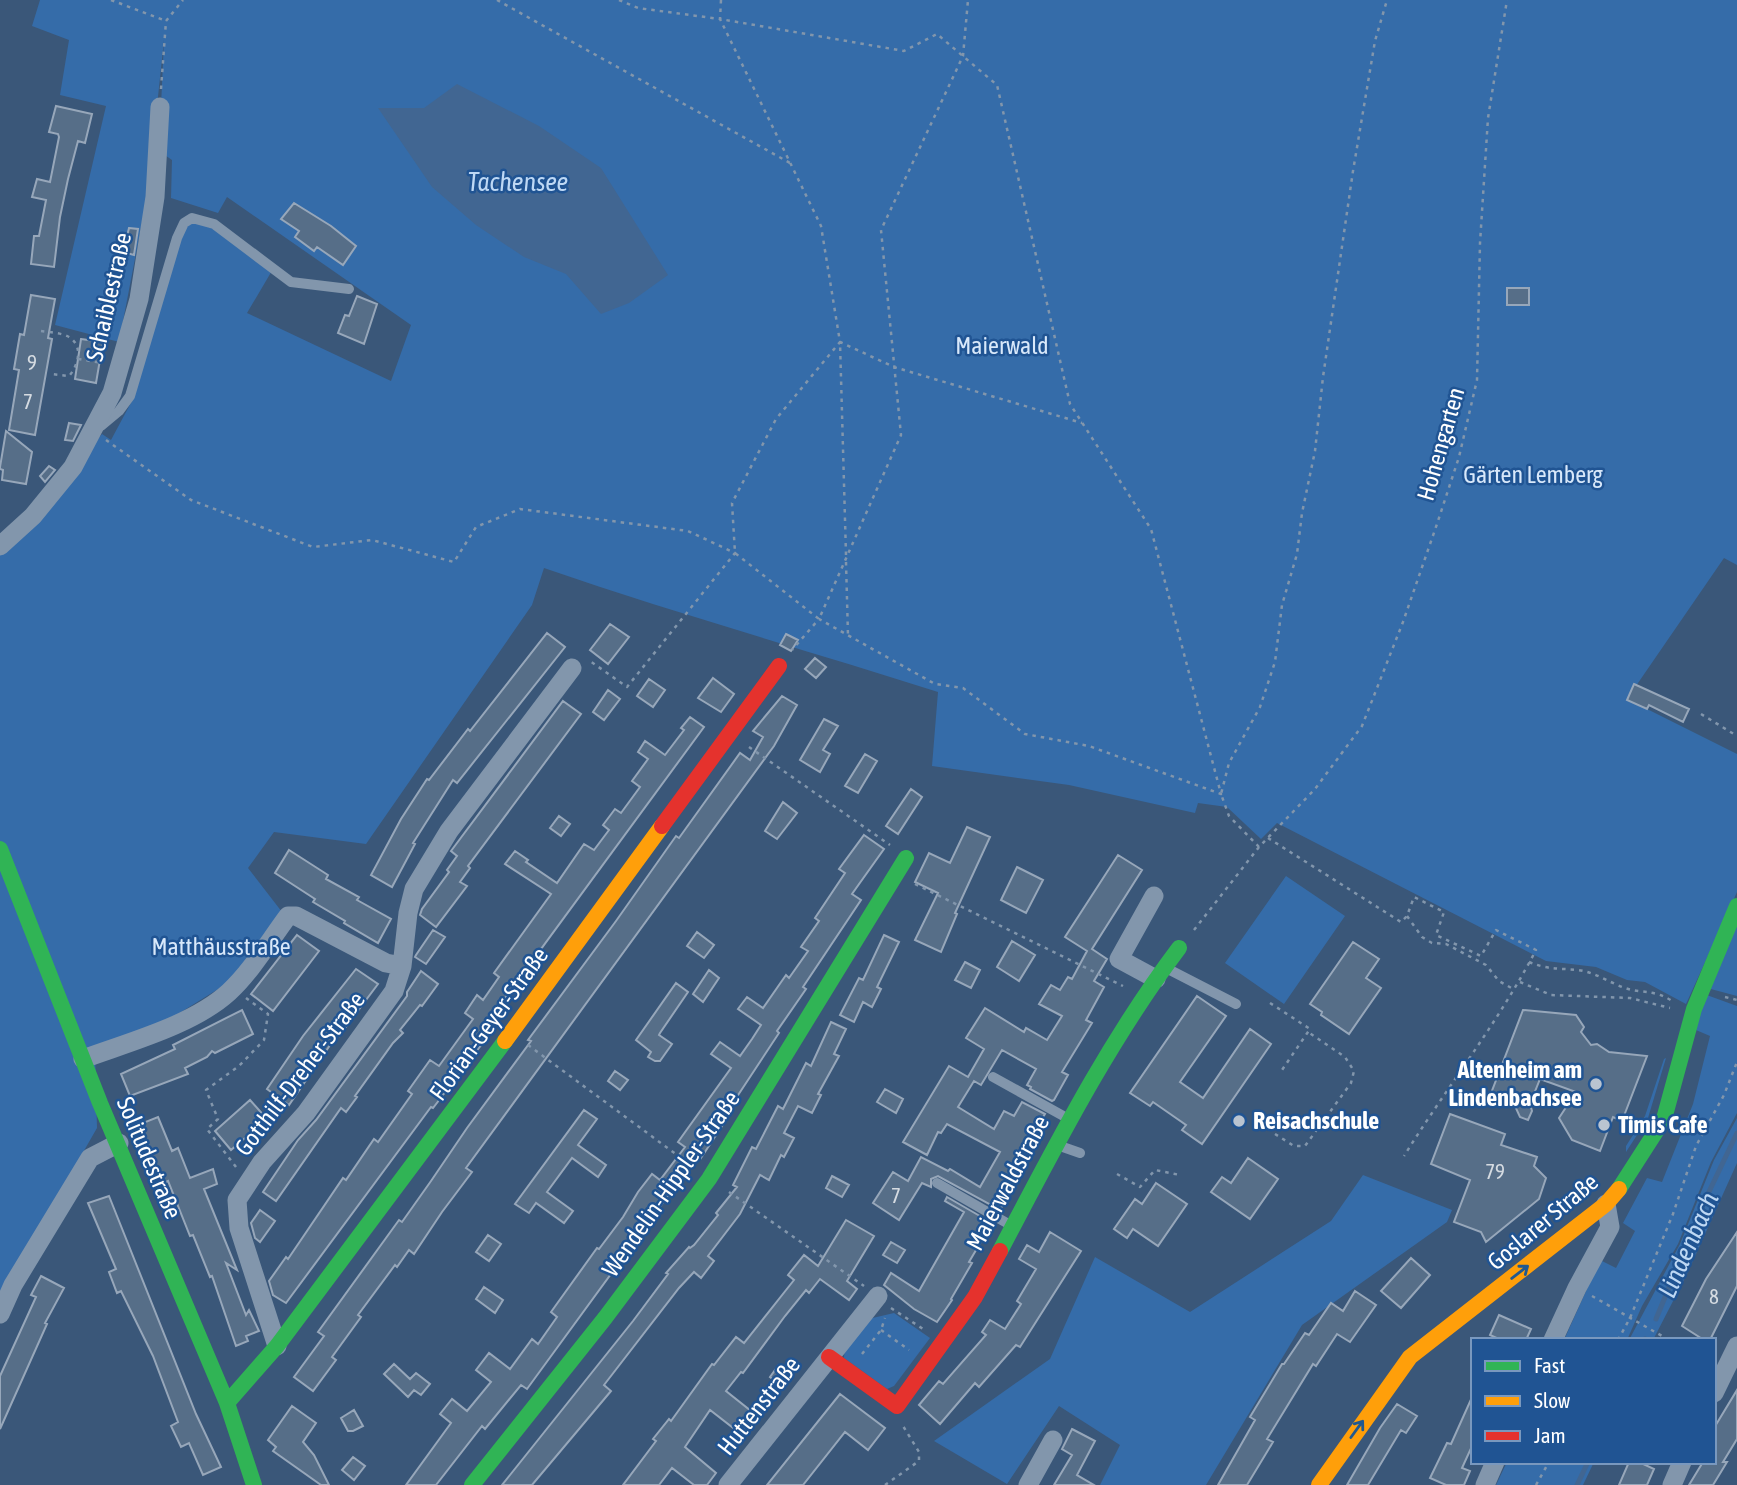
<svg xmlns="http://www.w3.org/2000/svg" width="1737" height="1485" font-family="'Asap Condensed',sans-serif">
<rect width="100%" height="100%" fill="#3a5779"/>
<path fill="#356ca9" d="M40 0H1737V565L1724 558 1627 699 1737 754V892L1686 1004 1645 982 1627 980 1596 967 1546 961 1277 823 1261 839 1227 807 1198 803 1195 813 1069 785 932 766 938 692C807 650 674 613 544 568L532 605 366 844 274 832 248 868 282 912 228 983 173 1017 95 1050 97 1128 0 1297V546L33 516 102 434 111 440 133 399 184 223 200 219 273 269 247 313 391 381 411 325 227 197 218 213 171 198 172 160 159 151 164 40 148 191 119 342 55 325 106 106 60 95 69 40 32 26Z
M1286 876 1345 916 1284 1004 1225 963Z
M1737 918V996L1707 988Z
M1704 994 1737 1006V1113L1711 1162 1678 1244 1642 1306 1627 1340H1564L1600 1260 1616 1268 1635 1231 1623 1223 1647 1178 1662 1182 1693 1104 1710 1036 1696 1030Z
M1666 1058 1648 1118 1626 1152V1146L1645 1116 1664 1059Z
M1737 1118V1163L1687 1274 1653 1340H1629L1680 1244 1714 1160Z
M1363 1175 1452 1210 1447 1222 1302 1325 1206 1485H1100L1120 1445 1059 1406 1007 1484 934 1441 1050 1359 1095 1257 1190 1312 1331 1221Z
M894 1313 930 1338 894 1386 887 1389 844 1358 845 1344 864 1320Z
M1507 1462H1594L1583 1485H1496Z"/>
<path fill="#416692" d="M457 84 539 126 601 168 668 275 629 303 601 314 566 274 524 257 476 225 432 187 378 108H424Z"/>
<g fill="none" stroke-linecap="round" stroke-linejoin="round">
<path stroke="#416692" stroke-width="5" d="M1656 1319 1706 1198 1737 1133
M1644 1340 1645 1339
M1577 1485 1588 1462"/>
</g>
<path fill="#566e88" stroke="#97a7ba" stroke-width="2" d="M56 106 92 114 85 143 78 141 68 179 60 217 54 267 31 264 34 236H39L46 200 32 197 37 179 50 182 59 137 58 134 49 132Z
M294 203 331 226 356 246 343 265 317 247 314 251 295 237 299 231 281 219Z
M129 228 138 229 134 255 123 252Z
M1507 288H1529V305H1507Z
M31 295 55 299 48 338 52 339 35 435 9 430 19 370 14 369 20 334 24 335Z
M357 296 377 304 364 344 338 333 345 315 349 316Z
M81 339 103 342 96 383 75 379Z
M69 423 81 425 73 441 65 440Z
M6 431 32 452 26 484 2 480 3 470 0 469V467Z
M49 466 55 470 45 482 40 476Z
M610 624 629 637 608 664 590 650Z
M547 633 565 647 457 783 453 780 413 843 415 844 392 887 371 875 401 819 427 779 429 780 468 729 470 731Z
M786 634 798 640 791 651 780 645Z
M815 658 826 667 816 678 805 669Z
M713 678 734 694 721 712 698 698Z
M649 679 665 690 653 707 637 696Z
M1634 684 1689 709 1683 722 1649 705 1647 709 1627 700Z
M608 690 620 699 604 720 593 712Z
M782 696 797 705 774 746 466 1168 472 1172 442 1212 414 1254 409 1250 397 1267 395 1265 358 1315 361 1317 332 1357 336 1360 313 1391 294 1377 324 1336 318 1332 399 1220 402 1222 431 1181 467 1128 531 1041 528 1040 616 921 676 836 679 838 740 753 750 760 763 737 753 731Z
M563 701 581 714 468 866 470 868 460 882 467 886 436 927 420 915 422 909 449 872 447 870 457 856 451 851Z
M690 717 704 727 497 1009 479 1036 485 1040 433 1108 431 1107 286 1303 273 1295 269 1281 286 1257 288 1259 343 1178 346 1180 374 1139 378 1142 412 1094 408 1091 430 1060 439 1066 473 1019 465 1013 477 995 483 1000 499 977 494 973 551 894 505 864 515 851 528 860 526 862 557 883 584 844 594 850 609 830 603 825 615 809 621 813 640 787 632 781 648 759 638 752 645 741 665 755 684 730 681 728Z
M824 719 838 726 823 750 830 754 820 772 800 760Z
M865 754 877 761 858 793 845 786Z
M911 789 922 797 898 834 886 826Z
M783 802 797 813 777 839 765 831Z
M559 816 570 824 561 836 550 828Z
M967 827 990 837 955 913 957 914 941 952 915 940 938 893 915 882 929 853 950 863Z
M864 835 884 849 852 894 861 900 803 987 806 989 777 1031 779 1033 721 1121 724 1123 701 1158 699 1156 673 1189 527 1389 521 1385 485 1429 482 1426 436 1485H406L451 1423 440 1414 452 1399 467 1411 491 1382 476 1370 489 1353 510 1369 532 1339 538 1344 557 1317 551 1312 597 1248 599 1249 623 1217 638 1192 652 1174 660 1180 685 1147 678 1142 731 1068 711 1054 720 1042 740 1056 752 1039 761 1025 738 1009 747 997 763 1008 786 975 789 978 808 951 801 947 819 921 815 918 845 873 839 869Z
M289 850 328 875 326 879 359 897 357 900 391 919 378 943 344 923 345 921 313 902 315 899 275 873Z
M1118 855 1142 870 1092 949 1107 959 1094 981 1104 987 1086 1020 1092 1023 1062 1072 1068 1075 1054 1100 1052 1101 1030 1089 1031 1087 1027 1085 1036 1069 1002 1050 981 1085 974 1081 958 1107 994 1129 1004 1111 1014 1116 1022 1102 1045 1114 1023 1151 1031 1155 1000 1210 938 1176 931 1179V1187L922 1183 899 1220 873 1203 893 1172 908 1181 921 1157 948 1171 950 1169 980 1187 1000 1152 947 1124 941 1133 938 1132 927 1155 903 1142 949 1066 968 1077 984 1049 966 1038 985 1008 1024 1032 1026 1028 1047 1040 1062 1016 1039 1004 1051 985 1060 990 1068 977 1072 979 1087 951 1065 937Z
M1017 867 1043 880 1026 913 1001 900Z
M433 930 445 937 426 964 415 957 416 955Z
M697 932 714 945 704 958 687 946Z
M297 935 319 951 273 1011 251 994Z
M884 935 899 942 877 987 881 989 872 1007 863 1002 854 1022 840 1015 859 978 863 980Z
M1012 941 1035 955 1019 981 997 967Z
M1353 942 1379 959 1366 978 1381 988 1349 1034 1321 1015 1322 1012 1310 1004Z
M965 962 980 970 971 988 955 980Z
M356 969 378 984 339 1036 337 1035 289 1105 267 1089 303 1036Z
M709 970 719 978 703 1002 693 994Z
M421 971 438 984 422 1006 420 1005 400 1030 403 1033 393 1043 355 1096 357 1097 346 1112 341 1108 276 1201 263 1192 298 1140 316 1120 407 996V992Z
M676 983 688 992 660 1033 659 1035 672 1044 660 1061H655L648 1057 651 1052 636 1040Z
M1197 996 1226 1016 1180 1082 1203 1098 1250 1029 1271 1044 1202 1144 1182 1130 1186 1125 1153 1102 1150 1106 1130 1093Z
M242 1010 253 1034 215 1053 212 1051 207 1057 185 1068 188 1074 130 1096 121 1074 175 1049 173 1045Z
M1523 1010 1576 1015 1584 1027 1581 1032 1591 1045 1597 1044 1609 1052 1647 1056 1622 1121 1613 1117 1600 1151 1572 1140 1559 1118 1576 1092 1540 1079 1530 1104 1532 1111 1528 1120 1520 1117 1515 1106 1490 1096Z
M831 1022 846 1029 834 1054 839 1056 818 1094 821 1095 812 1113 798 1106 784 1133 794 1138 784 1157 781 1155 769 1180 760 1175 740 1214 708 1256 714 1261 701 1278 694 1272 679 1288 604 1385 611 1391 532 1485H502L633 1321 668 1274 666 1273 689 1247 690 1248 694 1245 718 1215 716 1213 737 1187 733 1185 752 1147 756 1149 778 1106 783 1109 806 1063 811 1066Z
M615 1071 628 1080 620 1090 608 1081Z
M885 1089 903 1099 896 1113 877 1102Z
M250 1100 267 1119 231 1150 215 1131Z
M584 1110 597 1119 578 1145 606 1165 598 1177 572 1158 547 1192 573 1211 564 1223 536 1203 529 1213 515 1204Z
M1450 1114 1505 1134 1501 1145 1537 1157 1534 1166 1546 1178 1539 1199 1486 1242 1481 1232 1454 1222 1470 1180 1431 1164Z
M158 1117 172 1151 178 1148 190 1178 213 1169 217 1184 204 1189 237 1270 226 1263 246 1315 249 1310 259 1331 246 1336 248 1341 236 1346 212 1276 210 1277 193 1235 190 1236 168 1181 162 1184 138 1125Z
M1248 1158 1278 1179 1250 1219 1211 1192 1222 1177 1231 1183Z
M832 1176 849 1185 842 1197 826 1188Z
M1156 1183 1187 1204 1158 1246 1133 1229 1127 1238 1114 1229 1135 1199 1142 1204Z
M109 1196 196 1414 221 1467 203 1475 189 1443 181 1447 171 1426 178 1422 153 1356 121 1291 117 1293 109 1272 116 1269 88 1203Z
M947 1197 992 1223 969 1262 972 1263 951 1299 952 1300 937 1322 914 1309 884 1285 891 1273 919 1291 964 1212 945 1201Z
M260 1210 275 1221 260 1242 255 1238 251 1223Z
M846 1220 874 1236 847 1281 857 1289 849 1300 820 1279 809 1293 806 1290 785 1316 743 1373 741 1372 726 1391 756 1415 741 1434 710 1410 685 1447 716 1473 707 1485H694L672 1468 659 1485H623L656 1441 653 1439 669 1419 671 1421 712 1364 714 1365 736 1337 744 1343 794 1280 788 1275 804 1255 818 1266Z
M1050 1232 1081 1251 1020 1347 1016 1345 979 1387 975 1383 940 1424 919 1405 939 1381 943 1384 986 1335 982 1332 990 1320 1005 1329 1021 1304 1017 1301 1036 1269 1019 1259 1027 1245 1039 1252Z
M1737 1232V1286L1710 1340H1704L1682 1326 1706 1279Z
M488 1235 501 1244 489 1261 476 1252Z
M891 1242 905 1250 897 1263 883 1255Z
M1411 1258 1430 1275 1401 1308 1381 1291Z
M41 1276 64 1288 45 1323 47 1324 0 1429V1376L36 1297 31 1295Z
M484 1287 503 1300 495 1313 476 1299Z
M1355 1291 1376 1305 1350 1342 1337 1334 1316 1366 1313 1364 1267 1439 1273 1442 1247 1485H1218L1255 1420 1250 1417 1282 1364H1284L1305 1333 1309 1335 1331 1303 1343 1311Z
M1499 1315 1531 1329 1526 1340H1501L1490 1335Z
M394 1364 410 1379 416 1373 430 1384 421 1395 414 1390 408 1397 384 1374Z
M778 1366 791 1375 783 1387 770 1377Z
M1737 1390V1439L1723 1462H1727L1713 1485H1689L1703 1462H1714V1428Z
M840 1394 885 1428 868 1450 845 1432 803 1485H767Z
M1473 1395V1444L1462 1468 1470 1471 1464 1485H1446L1430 1478 1447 1443 1451 1444Z
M1397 1404 1417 1416 1406 1433 1401 1430 1368 1485H1347L1380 1428Z
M292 1406 316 1423 303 1442 314 1455 329 1485H321L273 1451 276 1447 268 1440Z
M354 1410 363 1426 353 1431H348L341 1418Z
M1072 1429 1095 1441 1077 1475 1094 1485H1054L1072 1455 1062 1449Z
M353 1457 365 1466 354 1480 342 1470Z
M1629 1462H1639L1654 1469 1647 1485H1619Z"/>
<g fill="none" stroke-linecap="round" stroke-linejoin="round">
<path stroke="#8296ac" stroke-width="2.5" stroke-dasharray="3.5 5" stroke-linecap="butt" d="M111 0 166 21
M497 0 790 163
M619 0 638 8 720 19 821 226 840 342 776 419 732 503 735 553 819 619 901 435 881 230 963 56 968 0
M721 0 720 19 904 51 937 34 997 85 1070 404 1151 529 1221 794 1089 746 1025 734 963 688 935 684 819 619 792 650
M166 21 183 0
M161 89 166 21
M41 331C49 332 62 333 69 337 84 346 78 366 69 376L51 374
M78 359 103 363
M106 440 191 500 313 547 372 540 454 562 476 527 520 509 688 531 735 553 627 687 590 661
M846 555 840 342 894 367 1082 423
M846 562 848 636
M1701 714 1737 736
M749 747 890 845
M1268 838 1401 922 1407 916 1414 897 1444 912 1436 935 1481 956 1496 930 1536 950C1498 1023 1447 1087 1404 1156
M1259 847 1229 816 1221 794 1229 763 1260 707 1275 662 1282 605 1297 554 1302 513 1315 451 1323 377 1353 171 1375 41 1387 0
M915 884 1123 986
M1407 916 1422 937 1432 943 1446 944 1486 965 1499 981 1515 990
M1194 930 1259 847 1315 789 1362 726 1403 622 1437 524 1459 457 1477 380 1480 243 1488 118 1507 0
M1529 962C1549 970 1558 968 1578 970 1595 972 1610 983 1625 988 1643 994 1654 989 1672 1001
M1520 982 1551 995 1630 998 1670 1008
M1725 997 1737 1000
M1270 1003 1310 1029 1282 1070
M528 1045 692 1166
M1275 1134 1294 1146H1305L1351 1083 1354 1071 1345 1057 1308 1032
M236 1167 207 1129 218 1119 206 1090 239 1066 264 1040 268 1014 246 998
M1117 1174 1140 1187 1155 1170 1180 1175
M729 1192 864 1286
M1592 1296 1669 1340
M891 1308 923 1329
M881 1330 909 1350
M1618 1340 1630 1318 1673 1214 1696 1146 1724 1095 1737 1062
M862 1354 881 1330 885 1318
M885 1485 919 1461V1452L903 1426
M1536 1485 1549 1462"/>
<path stroke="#8296ac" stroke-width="10" d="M101 426 119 411 130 396 177 238 184 223 192 218 214 224 291 282 349 289
M1168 969 1236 1004
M993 1077 1067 1118
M1060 1146 1080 1153
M937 1183 1012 1226"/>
<path stroke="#8296ac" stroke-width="19" d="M0 546 33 516 73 467 112 393 139 299 155 197 160 107
M1154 896 1119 959 1156 979
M83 1059C129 1042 193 1025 229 992 251 972 270 940 288 916H296L386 963 402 966
M0 1314 13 1285 90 1158 119 1143
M1553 1340 1577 1288 1610 1227 1606 1204
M277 1346 239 1228 237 1200 262 1162 306 1113 394 991 402 966 408 913 414 889 449 831 572 668
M1714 1393 1737 1346
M728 1485 878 1296
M1028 1485 1053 1440
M1485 1485 1495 1462
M1672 1485 1682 1462"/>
<path stroke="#30b455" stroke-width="16" d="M0 849 100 1103 227 1403 254 1485
M1619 1189 1664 1119 1694 1009 1737 906
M1000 1251C1055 1147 1108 1042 1179 948
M227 1403 277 1346 505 1041
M472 1485 605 1318 709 1179 906 858"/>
<path stroke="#ff9f0a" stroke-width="16" d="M505 1041 662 826
M1319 1485 1410 1357 1606 1204 1619 1189"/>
<path stroke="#e5322d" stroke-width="16" d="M662 826 779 666
M829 1357 897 1406 975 1297 1000 1251"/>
</g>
<defs><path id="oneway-shaft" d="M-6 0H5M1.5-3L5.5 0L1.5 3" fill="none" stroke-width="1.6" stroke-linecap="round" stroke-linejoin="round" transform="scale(1.75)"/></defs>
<g stroke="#215990">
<use href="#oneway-shaft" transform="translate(1520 1272) rotate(-38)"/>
<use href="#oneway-shaft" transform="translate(1357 1429) rotate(-54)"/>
</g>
<g fill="#bac4d0" stroke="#205493" stroke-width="2.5">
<circle cx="1596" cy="1084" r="7"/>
<circle cx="1239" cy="1121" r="7"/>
<circle cx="1604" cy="1125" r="7"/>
</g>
<g text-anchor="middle" stroke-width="5" stroke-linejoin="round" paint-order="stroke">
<g font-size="21" fill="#d5dbe1">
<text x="32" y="370">9</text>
<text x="28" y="409">7</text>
<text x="1495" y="1179">79</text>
<text x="896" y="1203">7</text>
<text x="1714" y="1304">8</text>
</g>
<g font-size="24" fill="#fff" stroke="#205493">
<text transform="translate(109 297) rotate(-77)" y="8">Schaiblestraße</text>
<text transform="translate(1441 444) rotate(-74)" y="8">Hohengarten</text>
<text transform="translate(489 1024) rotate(-54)" y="8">Florian-Geyer-Straße</text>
<text transform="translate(300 1074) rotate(-53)" y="8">Gotthilf-Dreher-Straße</text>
<text transform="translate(149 1158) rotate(67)" y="8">Solitudestraße</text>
<text transform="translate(1008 1183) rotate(-62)" y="8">Maierwaldstraße</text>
<text transform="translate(671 1184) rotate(-55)" y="8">Wendelin-Hippler-Straße</text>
<text transform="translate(1543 1222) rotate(-40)" y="8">Goslarer Straße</text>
<text transform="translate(759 1406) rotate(-52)" y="8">Huttenstraße</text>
</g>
<g font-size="24" fill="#d8e8fa" stroke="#205493">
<text x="1002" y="354">Maierwald</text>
<text x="1533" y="483">Gärten Lemberg</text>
<text x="221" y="955">Matthäusstraße</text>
</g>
<g font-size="24" font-weight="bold" fill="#fff" stroke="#205493" text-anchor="start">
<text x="1582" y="1078" text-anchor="end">Altenheim am<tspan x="1582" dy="28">Lindenbachsee</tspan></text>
<text x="1253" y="1129">Reisachschule</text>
<text x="1618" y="1133">Timis Cafe</text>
</g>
<g font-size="26" font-style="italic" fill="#bed8f4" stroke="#205493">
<text x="518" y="191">Tachensee</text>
<text transform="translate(1688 1245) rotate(-66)" y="9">Lindenbach</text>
</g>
</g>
<rect x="1471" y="1338" width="245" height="126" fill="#205493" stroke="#7998be" stroke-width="2"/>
<rect x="1485" y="1361" width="35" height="10" fill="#30b455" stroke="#7998be" stroke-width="2"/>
<text x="1534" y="1373" font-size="21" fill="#ffffff">Fast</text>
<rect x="1485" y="1396" width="35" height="10" fill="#ff9f0a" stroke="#7998be" stroke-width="2"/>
<text x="1534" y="1408" font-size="21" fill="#ffffff">Slow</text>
<rect x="1485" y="1431" width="35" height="10" fill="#e5322d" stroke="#7998be" stroke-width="2"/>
<text x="1534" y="1443" font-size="21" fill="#ffffff">Jam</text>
</svg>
